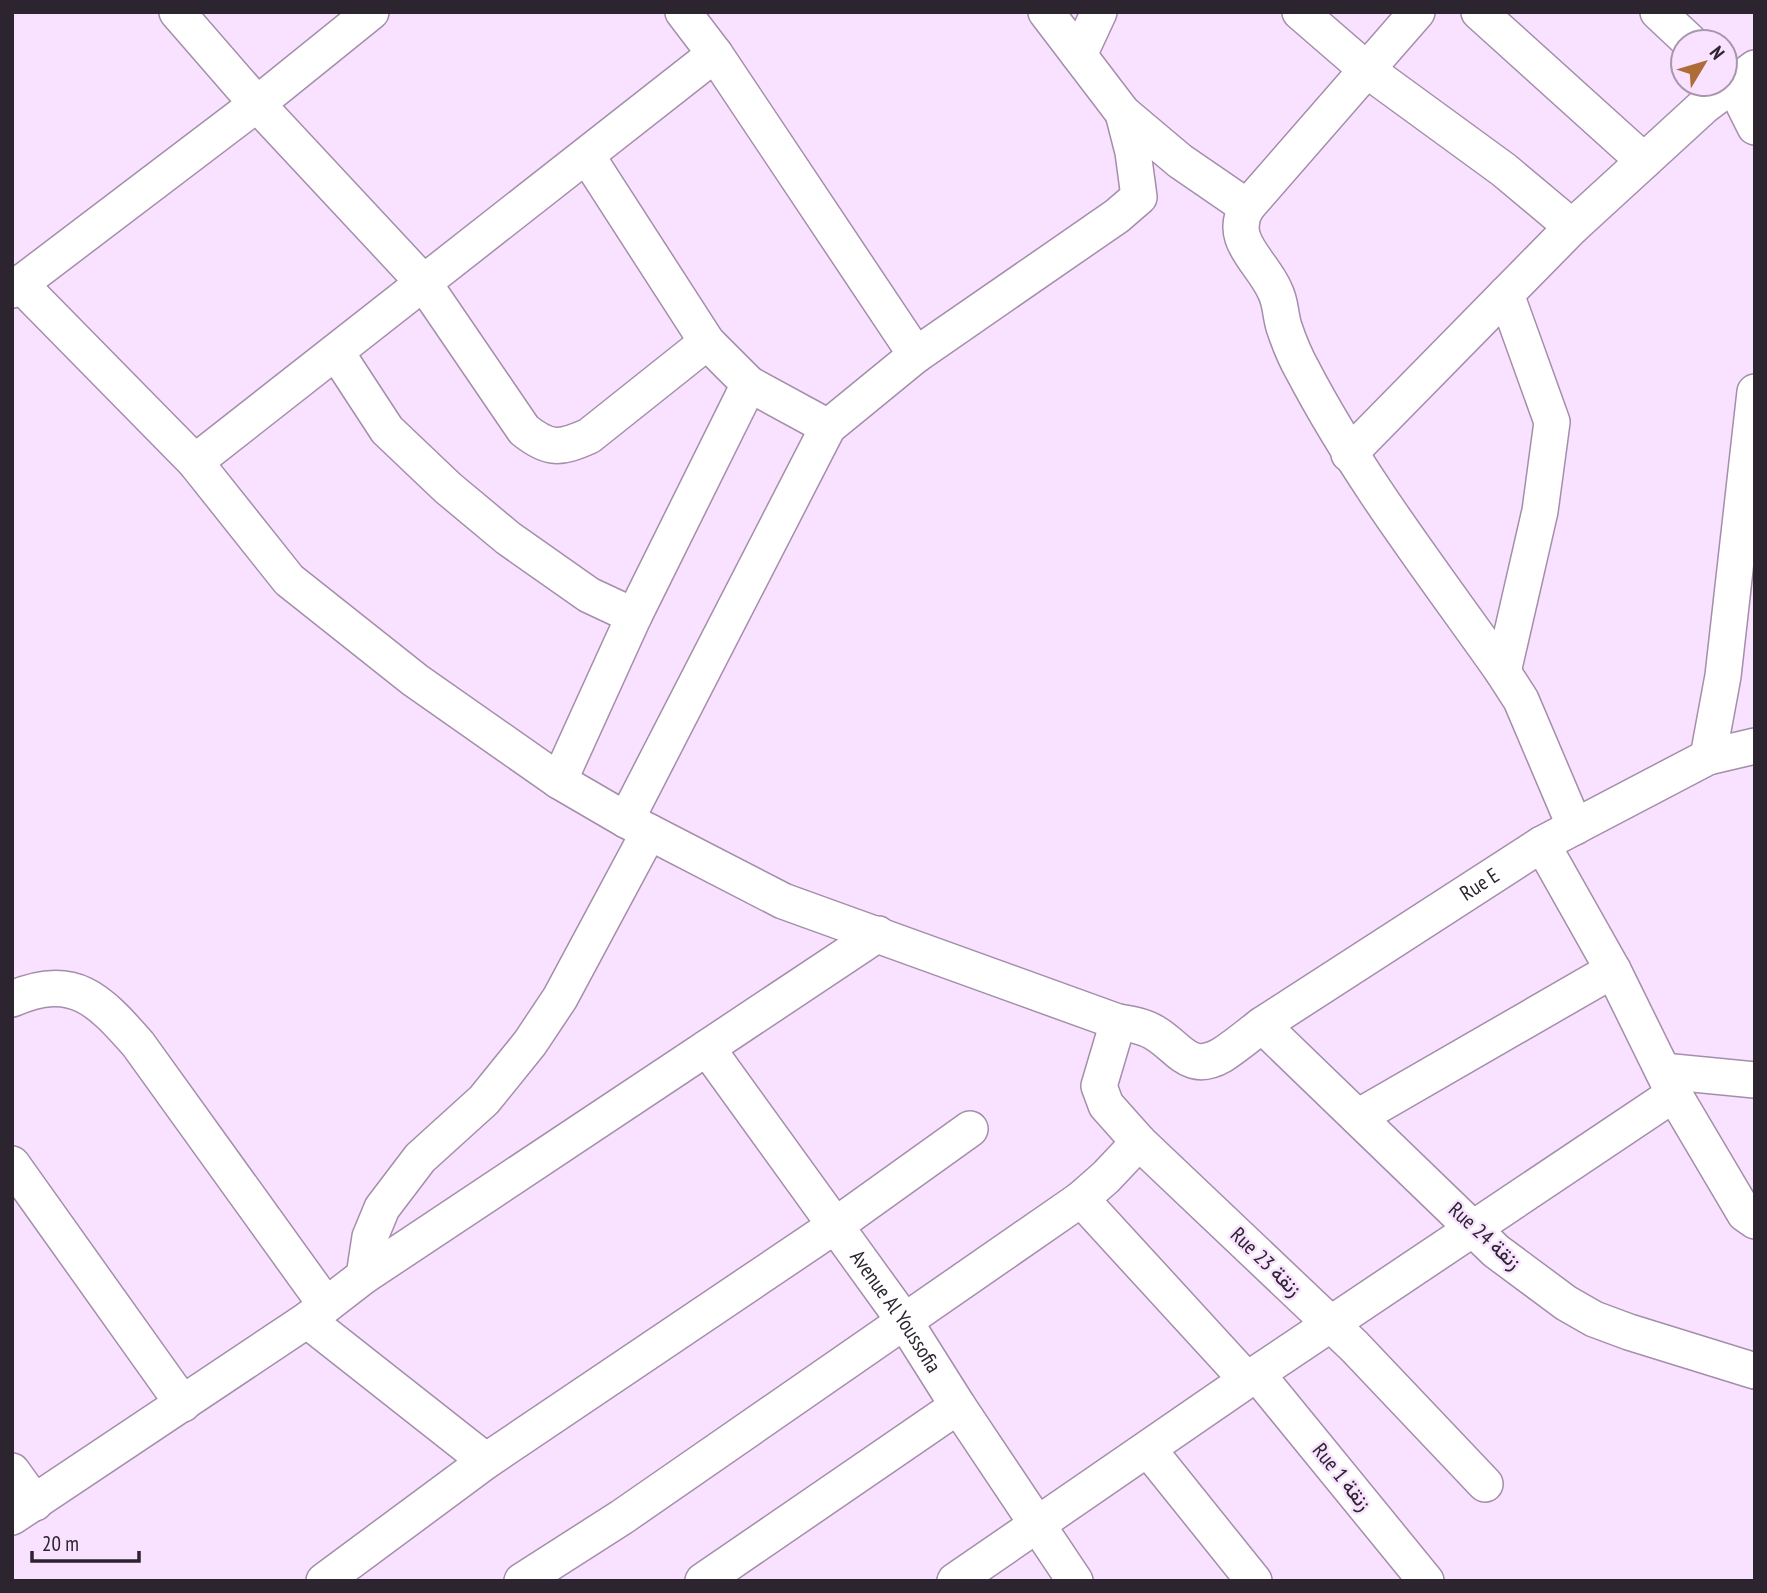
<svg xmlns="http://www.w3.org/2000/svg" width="1767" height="1593" font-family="'PT Sans Narrow',Vazirmatn,sans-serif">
<rect width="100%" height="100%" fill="#f9e2ff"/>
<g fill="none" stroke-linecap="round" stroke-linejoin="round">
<defs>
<g id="street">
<path d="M177 12 257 104 423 282 524 430C549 450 560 449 589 436L707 342"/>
<path d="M1046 12 1123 113 1180 161 1247 207"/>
<path d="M1300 12 1367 70 1504 170 1572 227"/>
<path d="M1417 12 1247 207C1227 240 1262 261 1275 291 1281 303 1280 314 1284 327 1289 342 1295 357 1303 371 1359 478 1434 574 1503 672L1521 700 1575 827"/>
<path d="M1479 12 1644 161"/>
<path d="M1658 12 1690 42"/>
<path d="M1079 55 1099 12"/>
<path d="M1725 75 1733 83 1755 127"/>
<path d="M587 156 707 342 749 384 828 427"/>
<path id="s1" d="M20 284 195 462 289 580 415 680 559 781 626 820 783 901 1118 1022C1131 1024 1144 1026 1155 1033 1180 1048 1189 1074 1222 1055 1236 1046 1249 1035 1262 1025L1542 844 1708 757 1755 746"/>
<path d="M12 290 257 104 371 12"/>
<path d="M336 352 387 430 448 488 508 538 589 595 634 616"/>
<path d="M916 355 1117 216 1139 197 1133 152 1123 113"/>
<path d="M1349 454 1572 227 1704 106 1755 68"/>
<path d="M195 462 715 54"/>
<path d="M1503 672 1540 511 1552 422 1506 294"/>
<path d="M1708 757 1723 676 1755 392"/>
<path d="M559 781 634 616 749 384"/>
<path d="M626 820 828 427 916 355 715 54 683 12"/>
<path d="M1542 844 1613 970 1674 1094 1745 1214 1755 1221"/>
<path d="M12 999C74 972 99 1000 138 1044L326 1305"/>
<path d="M1118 1022 1099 1086 1106 1105 1139 1142 1354 1346 1485 1484"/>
<path d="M1262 1025 1496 1251 1566 1303 1594 1319 1629 1332 1755 1371"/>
<path id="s2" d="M707 1048 905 1322 958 1406 1075 1581"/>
<path d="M1663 1071 1755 1080"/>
<path d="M1358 1117 1613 970"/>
<path d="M12 1164 183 1404"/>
<path d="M1081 1199 1247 1380"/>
<path d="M364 1276 878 934"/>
<path d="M307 1320 486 1461"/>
<path d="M1257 1374 1426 1581"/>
<path d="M1148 1449 1254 1581"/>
<path d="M12 1471 35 1503"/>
<path d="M12 1517 307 1320 364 1276 370 1237 382 1208 420 1158 484 1100 530 1043 560 998 649 832"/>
<path d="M324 1581 486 1461 836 1225 970 1129"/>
<path d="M522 1581 622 1517 1081 1199 1106 1177 1139 1142"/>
<path d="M703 1581 958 1406"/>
<path d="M955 1581 1247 1380 1674 1094"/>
</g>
</defs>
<use href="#street" stroke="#a48eaa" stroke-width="38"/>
<use href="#street" stroke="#fff" stroke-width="35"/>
</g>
<g text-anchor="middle" stroke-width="5" stroke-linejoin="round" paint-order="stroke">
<g font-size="21" fill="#2c242f" stroke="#f9e2ff">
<text dy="7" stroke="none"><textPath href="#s1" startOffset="1773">Rue E</textPath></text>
<text transform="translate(1485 1236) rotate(42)" y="7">Rue 24 زنقة</text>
<text transform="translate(1266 1262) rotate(44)" y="7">Rue 23 زنقة</text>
<text dy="7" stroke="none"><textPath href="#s2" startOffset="324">Avenue Al Youssofia</textPath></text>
<text transform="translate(1342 1477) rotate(51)" y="7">Rue 1 زنقة</text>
</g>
</g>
<rect width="1767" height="1593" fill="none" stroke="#2c242f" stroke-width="28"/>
<g transform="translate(1704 63) rotate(52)"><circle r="33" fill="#f9e2ff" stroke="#a796ac" stroke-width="2"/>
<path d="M0-5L12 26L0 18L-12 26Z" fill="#ae6d37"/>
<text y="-10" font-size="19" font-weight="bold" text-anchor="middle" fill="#2c242f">N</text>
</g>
<path d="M32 1551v10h107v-10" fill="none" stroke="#2c242f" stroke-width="3.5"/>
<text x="42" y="1551" font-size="21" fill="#2c242f" stroke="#f9e2ff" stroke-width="5" paint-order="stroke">20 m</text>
</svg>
